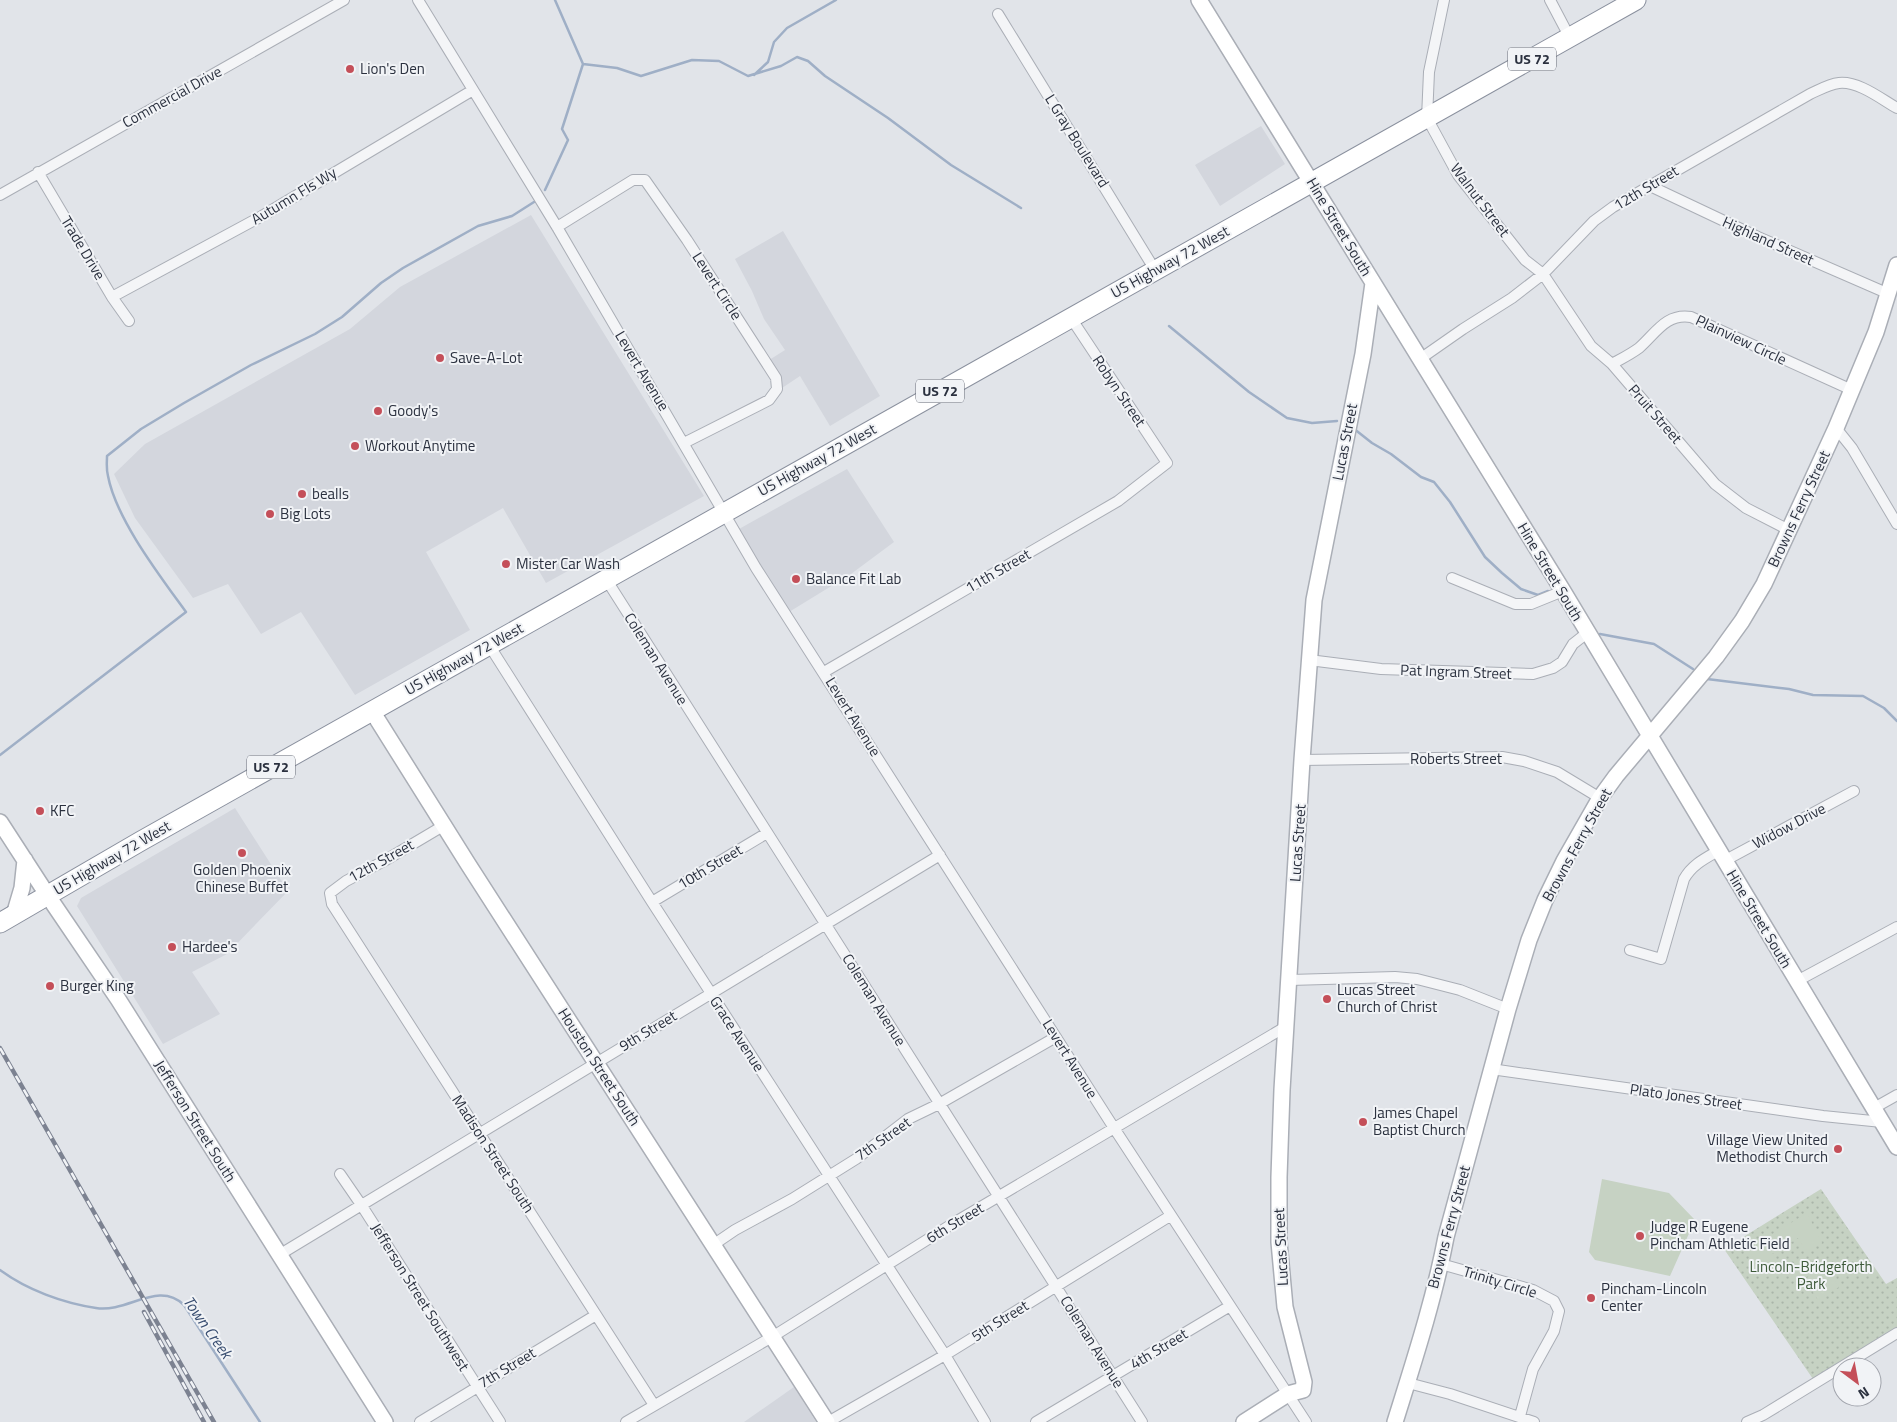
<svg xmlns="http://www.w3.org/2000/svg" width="1897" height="1422" font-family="'Titillium Web',sans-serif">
<defs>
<pattern id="grass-dots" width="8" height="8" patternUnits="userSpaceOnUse" patternTransform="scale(1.25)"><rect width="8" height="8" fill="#c6d2c3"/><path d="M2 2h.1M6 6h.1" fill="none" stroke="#aab5a9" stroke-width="1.8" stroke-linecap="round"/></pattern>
</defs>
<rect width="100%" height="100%" fill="#e1e4e9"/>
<path fill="#d3d6dd" d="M1261 126 1285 164 1220 206 1195 165Z
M531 215 704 496 546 583 503 508 426 552 470 630 355 695 301 612 261 634 228 584 193 598 135 518 114 474 145 444 350 329 400 287Z
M783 231 880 396 830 426 800 376 782 388 766 362 785 350 764 319 752 291 735 259Z
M847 469 894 542 851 574 789 612 739 529Z
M235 808 288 891 227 954 192 972 220 1014 163 1044 77 906 81 898Z
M794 1387 816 1422H744Z"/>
<path fill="url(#grass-dots)" d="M1821 1189 1886 1284 1897 1278V1330L1813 1379 1724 1249Z"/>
<path fill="#c6d2c3" d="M1602 1179 1669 1193 1695 1220 1670 1276 1595 1260 1589 1252Z
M1807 1213 1822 1243 1806 1251 1798 1238 1772 1254 1780 1268 1765 1278 1748 1249Z
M1826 1266 1839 1287 1818 1300 1805 1279Z"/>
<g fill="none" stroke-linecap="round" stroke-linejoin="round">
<path stroke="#9fafc6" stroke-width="2.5" d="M583 64 617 68 641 76 692 60 719 61 748 76 781 66 797 57 808 61 825 76 888 118 951 165 1021 208
M754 75 768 62 774 42 787 28 836 0
M545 190 568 140 562 129 583 64 555 0
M1169 326 1249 392 1287 418 1312 423 1337 421
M1353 428 1372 443 1391 454 1421 477 1434 482 1450 502 1485 557 1502 573 1521 589 1538 595 1548 591
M1600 634 1654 644 1693 669
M1707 679 1789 689 1813 695 1863 696 1884 708 1897 721
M0 755 186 612C160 576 116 519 108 476 106 469 107 462 107 456L141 429 184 403 251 365 315 334 342 317 381 283 403 268 478 226 512 216 534 202
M0 1270C27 1290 63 1303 96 1308 128 1313 158 1280 184 1305L260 1422"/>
<defs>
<path id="street" d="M418 0 557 227 756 568 1114 1128 1306 1422
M1444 0 1429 72 1427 118 1458 175 1525 260 1543 274 1591 346 1612 364 1715 484 1746 508 1789 530
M1550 0 1570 38
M998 14 1155 270
M38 172 112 297 129 321
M1648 185 1758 237 1889 294
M0 195 344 0
M557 227 633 180H645L687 240 776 378 777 389 769 400 684 443
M112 297 262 216 473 90
M1420 359 1463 329 1512 298 1543 274 1594 221 1613 207 1810 94C1819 90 1829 84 1839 83 1859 81 1881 99 1897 108
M1612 364C1621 359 1631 354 1639 348 1656 333 1666 313 1691 317L1852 390
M1836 428 1852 448 1897 524
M1452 578 1515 604H1531L1563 591
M606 579 1142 1422
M489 645 652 902 945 1355 985 1422
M1309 660 1381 669 1533 674 1553 668 1562 662 1573 644 1587 633
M824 672 1118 501 1167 463 1071 318
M1302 760 1502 757 1524 761 1557 772 1600 798
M443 826 384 861 346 881 330 893 332 904 654 1405
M1724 861 1854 791
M652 902 767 833
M1630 950 1661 959 1684 879C1692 865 1704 859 1718 851
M1290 980 1395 977 1417 979 1460 990 1508 1009
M1797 981 1897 927
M1491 1069 1823 1116 1882 1122
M1874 1108 1897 1095
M340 1174 362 1206 500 1422
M713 1245 735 1230 792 1199 856 1159 908 1119 939 1104 1056 1037
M279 1255 940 855
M1441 1264 1533 1290 1554 1301 1559 1311 1554 1331 1533 1369 1520 1416
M1408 1383 1450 1394 1534 1422
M420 1422 596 1315
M626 1422 772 1337 957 1221 1287 1026
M828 1422 945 1355 1170 1216
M1036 1422 1230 1306
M1747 1422 1763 1415 1897 1333"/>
<path id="secondary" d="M1199 0 1563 591 1897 1147
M372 711 468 864 827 1422
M0 822 48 896 118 999 385 1422
M14 915 22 888 25 860
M1244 1422 1288 1394 1303 1390 1304 1382 1285 1307 1279 1242V1177L1282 1090 1302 760 1314 600 1363 354 1373 283
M1395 1422C1414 1361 1434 1300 1446 1237L1508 1009 1529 940 1545 900 1564 861 1600 798 1616 776 1716 657 1742 621 1764 584 1836 428 1876 332 1897 265"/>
<path id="highway" d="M0 923 141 841 1636 0"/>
</defs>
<use href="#street" stroke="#aaaeb6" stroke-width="12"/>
<use href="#secondary" stroke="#aaaeb6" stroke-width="18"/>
<use href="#highway" stroke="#8a909e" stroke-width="21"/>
<use href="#street" stroke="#f4f5f7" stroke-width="10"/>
<use href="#secondary" stroke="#fff" stroke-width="15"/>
<use href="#highway" stroke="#fff" stroke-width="19"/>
<defs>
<path id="rail" d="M0 1048 214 1422
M144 1312 204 1422"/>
</defs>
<use href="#rail" stroke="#7c8291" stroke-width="4.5"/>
<use href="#rail" stroke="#f1f3f6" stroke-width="2.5" stroke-dasharray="8" stroke-linecap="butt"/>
</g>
<g fill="#c44f59" stroke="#f1f3f6" stroke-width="2">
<circle cx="350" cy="69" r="5"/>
<circle cx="440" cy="358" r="5"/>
<circle cx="378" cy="411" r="5"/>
<circle cx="355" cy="446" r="5"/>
<circle cx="302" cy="494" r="5"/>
<circle cx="270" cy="514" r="5"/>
<circle cx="506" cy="564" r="5"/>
<circle cx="796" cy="579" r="5"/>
<circle cx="40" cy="811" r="5"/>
<circle cx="242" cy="853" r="5"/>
<circle cx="172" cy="947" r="5"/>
<circle cx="50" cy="986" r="5"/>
<circle cx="1327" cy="999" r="5"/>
<circle cx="1363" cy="1122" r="5"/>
<circle cx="1838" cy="1149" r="5"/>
<circle cx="1640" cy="1236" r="5"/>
<circle cx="1591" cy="1298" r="5"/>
</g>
<g text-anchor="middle" stroke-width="4" stroke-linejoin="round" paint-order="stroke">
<g fill="#f1f3f6" stroke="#666b76" stroke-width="1">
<rect x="1508" y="47.5" width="48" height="23" rx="4"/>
<rect x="916" y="379.5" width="48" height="23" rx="4"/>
<rect x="247" y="755.5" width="48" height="23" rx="4"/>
</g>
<g font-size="14" font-weight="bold" fill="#2b313f">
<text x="1532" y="64">US 72</text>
<text x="940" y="396">US 72</text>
<text x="271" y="772">US 72</text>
</g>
<g font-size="15" fill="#2b313f" stroke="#f1f3f6" text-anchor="start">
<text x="360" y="74">Lion's Den</text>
<text x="450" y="363">Save-A-Lot</text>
<text x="388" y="416">Goody's</text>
<text x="365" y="451">Workout Anytime</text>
<text x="312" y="499">bealls</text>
<text x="280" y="519">Big Lots</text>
<text x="516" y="569">Mister Car Wash</text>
<text x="806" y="584">Balance Fit Lab</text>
<text x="50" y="816">KFC</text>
<text x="242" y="875" text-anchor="middle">Golden Phoenix<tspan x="242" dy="17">Chinese Buffet</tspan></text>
<text x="182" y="952">Hardee's</text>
<text x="60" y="991">Burger King</text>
<text x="1337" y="995">Lucas Street<tspan x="1337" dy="17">Church of Christ</tspan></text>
<text x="1373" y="1118">James Chapel<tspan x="1373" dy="17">Baptist Church</tspan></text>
<text x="1828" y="1145" text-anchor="end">Village View United<tspan x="1828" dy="17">Methodist Church</tspan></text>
<text x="1650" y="1232">Judge R Eugene<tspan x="1650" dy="17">Pincham Athletic Field</tspan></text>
<text x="1601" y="1294">Pincham-Lincoln<tspan x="1601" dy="17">Center</tspan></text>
</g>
<g font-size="15" fill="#2b313f" stroke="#f1f3f6">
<text transform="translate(172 97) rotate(-29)" y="5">Commercial Drive</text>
<text transform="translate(1077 141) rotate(58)" y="5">L Gray Boulevard</text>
<text transform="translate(1646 188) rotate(-31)" y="5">12th Street</text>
<text transform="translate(294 196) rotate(-31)" y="5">Autumn Fls Wy</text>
<text transform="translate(1480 200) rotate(53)" y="5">Walnut Street</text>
<text transform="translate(1339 227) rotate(59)" y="5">Hine Street South</text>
<text transform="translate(1768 241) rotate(24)" y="5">Highland Street</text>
<text transform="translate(83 248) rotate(59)" y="5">Trade Drive</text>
<text transform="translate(1170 262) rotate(-29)" y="5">US Highway 72 West</text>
<text transform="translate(717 286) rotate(57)" y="5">Levert Circle</text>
<text transform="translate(1741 340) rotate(25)" y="5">Plainview Circle</text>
<text transform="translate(642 371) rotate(59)" y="5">Levert Avenue</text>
<text transform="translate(1119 391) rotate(56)" y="5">Robyn Street</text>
<text transform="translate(1655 414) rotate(49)" y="5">Pruit Street</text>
<text transform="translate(1345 442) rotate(-79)" y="5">Lucas Street</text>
<text transform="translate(817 460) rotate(-29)" y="5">US Highway 72 West</text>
<text transform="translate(1799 509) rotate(-65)" y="5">Browns Ferry Street</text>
<text transform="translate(998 571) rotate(-30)" y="5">11th Street</text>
<text transform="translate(1550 572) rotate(59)" y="5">Hine Street South</text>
<text transform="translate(464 659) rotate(-29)" y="5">US Highway 72 West</text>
<text transform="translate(656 659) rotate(58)" y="5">Coleman Avenue</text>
<text transform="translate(1456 672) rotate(2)" y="5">Pat Ingram Street</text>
<text transform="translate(853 717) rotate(58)" y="5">Levert Avenue</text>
<text x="1456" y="764">Roberts Street</text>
<text transform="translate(1789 826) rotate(-28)" y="5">Widow Drive</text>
<text transform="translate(1298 843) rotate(-86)" y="5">Lucas Street</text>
<text transform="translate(1577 845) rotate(-61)" y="5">Browns Ferry Street</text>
<text transform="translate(112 858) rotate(-30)" y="5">US Highway 72 West</text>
<text transform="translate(381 861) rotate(-29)" y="5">12th Street</text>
<text transform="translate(710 867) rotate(-31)" y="5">10th Street</text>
<text transform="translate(1759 919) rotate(59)" y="5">Hine Street South</text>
<text transform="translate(874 1000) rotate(58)" y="5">Coleman Avenue</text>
<text transform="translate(648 1031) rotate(-31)" y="5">9th Street</text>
<text transform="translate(737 1034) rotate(57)" y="5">Grace Avenue</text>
<text transform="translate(1070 1059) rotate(58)" y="5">Levert Avenue</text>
<text transform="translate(599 1067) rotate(57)" y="5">Houston Street South</text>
<text transform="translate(1686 1097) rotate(8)" y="5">Plato Jones Street</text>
<text transform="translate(195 1121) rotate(58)" y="5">Jefferson Street South</text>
<text transform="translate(883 1139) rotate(-35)" y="5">7th Street</text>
<text transform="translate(493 1154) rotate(57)" y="5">Madison Street South</text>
<text transform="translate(955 1223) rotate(-31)" y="5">6th Street</text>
<text transform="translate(1449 1227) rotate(-75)" y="5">Browns Ferry Street</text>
<text transform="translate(1281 1247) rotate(-93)" y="5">Lucas Street</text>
<text transform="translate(1500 1282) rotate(17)" y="5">Trinity Circle</text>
<text transform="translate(420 1297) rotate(58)" y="5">Jefferson Street Southwest</text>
<text transform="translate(1000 1321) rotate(-32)" y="5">5th Street</text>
<text transform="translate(1092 1342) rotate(58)" y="5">Coleman Avenue</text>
<text transform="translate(1159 1349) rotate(-31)" y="5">4th Street</text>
<text transform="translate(507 1368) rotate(-31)" y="5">7th Street</text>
</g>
<g font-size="15" fill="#3d5a39" stroke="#f1f3f6">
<text x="1811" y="1272">Lincoln-Bridgeforth<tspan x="1811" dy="17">Park</tspan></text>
</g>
<g font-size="16" font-style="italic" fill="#384d70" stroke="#f1f3f6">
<text transform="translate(208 1327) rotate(55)" y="6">Town Creek</text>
</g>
</g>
<g transform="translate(1857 1382) rotate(148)"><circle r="24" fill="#f1f3f6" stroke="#a2a5ad"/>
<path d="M0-4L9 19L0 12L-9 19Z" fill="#c44f59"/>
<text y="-8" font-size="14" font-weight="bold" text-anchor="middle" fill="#2b313f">N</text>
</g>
</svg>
